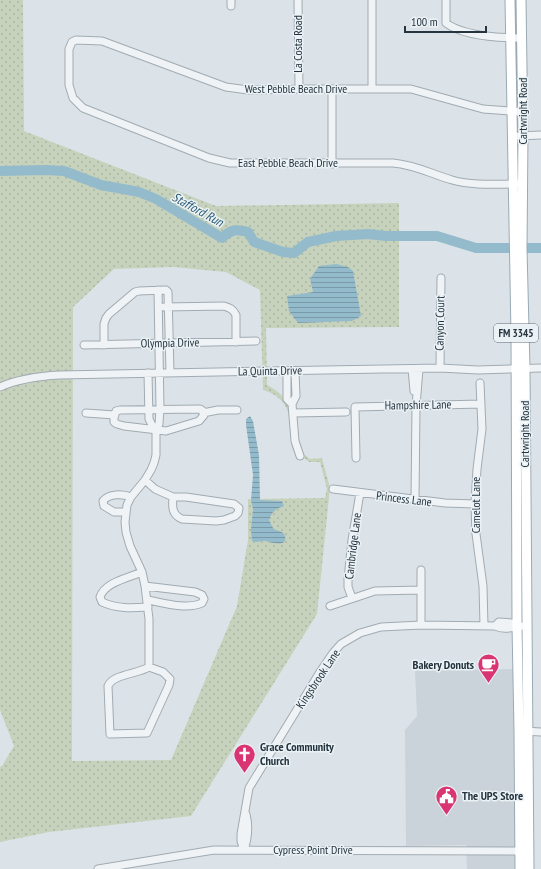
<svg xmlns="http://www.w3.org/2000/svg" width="541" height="869" font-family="'PT Sans Narrow',sans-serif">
<defs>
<pattern id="grass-dots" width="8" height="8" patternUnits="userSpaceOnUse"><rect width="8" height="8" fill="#c7d2bc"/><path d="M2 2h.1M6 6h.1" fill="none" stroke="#abb5a3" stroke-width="1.8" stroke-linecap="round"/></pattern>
<pattern id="water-rules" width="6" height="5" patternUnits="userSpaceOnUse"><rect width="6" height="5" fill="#94bbcb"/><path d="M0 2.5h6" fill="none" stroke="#7999a6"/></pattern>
</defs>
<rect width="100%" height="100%" fill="#dce3e8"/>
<path fill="#cad3da" d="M513 669 516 869H467L466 845 406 846 405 730 417 716 415 671Z"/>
<path fill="url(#grass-dots)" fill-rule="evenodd" d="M0 0H23L24 131 216 206 399 203V327L266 328 267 385C296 400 291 418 295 447L310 459 322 458 330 488 317 614 191 816 49 832 0 842V767L2 766 14 746 0 710ZM173 267 226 272 260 290 263 390C293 399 291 422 292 448L309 462H320L327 489 325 498 248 499V540L237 606 171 760 72 761 73 307 114 269Z"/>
<path fill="url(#water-rules)" d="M336 264 348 267 353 271 361 316 352 321 298 323 289 311 287 296 313 292 310 279 319 266Z
M250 416 253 421 259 455 260 500 282 501 284 506C275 509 272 512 269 520 271 523 272 527 274 529 278 531 283 531 285 536 288 549 268 541 264 541 258 541 259 543 252 541L251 530 253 509 251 500 253 475 246 425V419Z"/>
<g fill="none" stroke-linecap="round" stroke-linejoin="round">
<path stroke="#94bbcb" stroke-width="10" d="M0 171 46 170 64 171 101 185 139 192 156 199 222 238C232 229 235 229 248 232L254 242 283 252 294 253 308 242 336 236 368 234 386 236H437L476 248H541"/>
<defs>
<path id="minor" d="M231 0V6
M298 0 299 89
M372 0V89
M446 0V23C463 36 501 38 522 38
M332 90V164
M519 136 541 135
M517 184C496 184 473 186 452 180 431 174 416 165 393 163H230L209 158 83 108 73 98 69 85V49L72 42 76 40 102 41 226 87 248 90 299 89H411L483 109 523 112
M164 307 224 306C230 308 233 309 236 315V342
M84 345 256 341
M104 345V324L106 318 109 314 135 292 139 291 166 290 168 292 170 373
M440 368 441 278
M412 369 414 391
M287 371V399L292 404
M295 371 296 396 292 404 295 441 300 456
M148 373 149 419 152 425 156 430
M480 383 482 429 477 469 475 504 476 534 483 586 484 626
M0 387C18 379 41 376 60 375L268 371 440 368 478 370 541 368
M200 409 203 411 204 415 199 421 166 431 124 426 117 424 114 422V418L116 411 120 410Z
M86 413 115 415
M203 413 218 410H237
M293 413 346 412
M356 458 355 407 481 404
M145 480 155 489 173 497H186L234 504 239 508 238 513 235 516 224 520 216 521 182 519C172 515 172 507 173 497
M333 489 445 503 475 504
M415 500 416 406 419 369
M126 512H114L104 506 103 501C109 493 123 494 131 497
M142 572C128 578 105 582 100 597L102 602C117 609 132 608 148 607
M145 586 195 592 202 595 204 599 202 603C186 610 164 603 148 600
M352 598 348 587V579L352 540 360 493
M330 606 375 591 421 590
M421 625V570
M495 626 499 622 512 623 517 626
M149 667V619L145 586 142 572 130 546 126 532 125 522 127 505 131 497 145 480 151 470 154 463 156 455V430L159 424 160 409 158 290
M149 667 163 672 170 679 169 685 147 733 110 734 108 686C113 674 138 674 149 667Z
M523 731 541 732
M244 850 241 841V834L249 788 320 672 333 653 341 644 360 633 381 627 421 625 495 626C506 631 515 626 526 626
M244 850C248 838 249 826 246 814
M98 869 214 850 524 851"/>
<path id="major" d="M510 0 516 335 517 626 519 731 520 869
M521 0 523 135 522 249 525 368 529 869"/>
</defs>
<use href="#minor" stroke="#a1abb2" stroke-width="9"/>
<use href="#major" stroke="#9aaab4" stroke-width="11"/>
<use href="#minor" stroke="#eff3f6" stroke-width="7"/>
<use href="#major" stroke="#fff" stroke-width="9"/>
</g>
<defs>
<symbol id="cafe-pin" viewBox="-11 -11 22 30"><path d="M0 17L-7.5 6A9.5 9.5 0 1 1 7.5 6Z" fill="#d83572" stroke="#ebf2f5"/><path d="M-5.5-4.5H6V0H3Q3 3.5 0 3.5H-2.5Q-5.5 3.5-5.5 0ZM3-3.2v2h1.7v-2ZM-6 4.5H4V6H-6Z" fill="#fff"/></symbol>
<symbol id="church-pin" viewBox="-11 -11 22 30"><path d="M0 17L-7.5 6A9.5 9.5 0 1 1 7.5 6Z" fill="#d83572" stroke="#ebf2f5"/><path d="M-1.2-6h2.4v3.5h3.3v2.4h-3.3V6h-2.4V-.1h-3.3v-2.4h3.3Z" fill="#fff"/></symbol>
<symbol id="civic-pin" viewBox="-11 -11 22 30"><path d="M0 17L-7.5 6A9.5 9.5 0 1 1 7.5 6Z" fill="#d83572" stroke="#ebf2f5"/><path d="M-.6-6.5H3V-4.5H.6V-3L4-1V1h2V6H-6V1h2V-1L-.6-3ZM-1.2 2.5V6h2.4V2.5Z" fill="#fff"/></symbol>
</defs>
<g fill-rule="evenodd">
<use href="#cafe-pin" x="476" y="652" width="25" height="34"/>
<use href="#church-pin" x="232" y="742" width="25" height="34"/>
<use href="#civic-pin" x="434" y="784" width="25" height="34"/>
</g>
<g text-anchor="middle" stroke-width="3" stroke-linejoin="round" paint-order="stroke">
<rect fill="#ebf2f5" stroke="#606d76" stroke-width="1" x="494" y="324" width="44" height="18" rx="3"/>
<g font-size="11" font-weight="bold" fill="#25343f">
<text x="516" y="337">FM 3345</text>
</g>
<g font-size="12" fill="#25343f" stroke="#ebf2f5">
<text transform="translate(298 44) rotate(-90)" y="4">La Costa Road</text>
<text x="296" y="93">West Pebble Beach Drive</text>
<text transform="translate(523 111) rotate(-90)" y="4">Cartwright Road</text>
<text x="288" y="167">East Pebble Beach Drive</text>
<text transform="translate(440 323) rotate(-89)" y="4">Canyon Court</text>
<text transform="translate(170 343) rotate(-1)" y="4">Olympia Drive</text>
<text transform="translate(270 371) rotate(-1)" y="4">La Quinta Drive</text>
<text transform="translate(418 405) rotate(-1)" y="4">Hampshire Lane</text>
<text transform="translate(525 434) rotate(-90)" y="4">Cartwright Road</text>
<text transform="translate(404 499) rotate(7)" y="4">Princess Lane</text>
<text transform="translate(476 505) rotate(-90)" y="4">Camelot Lane</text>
<text transform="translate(353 546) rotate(-83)" y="4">Cambridge Lane</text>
<text transform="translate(318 679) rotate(-56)" y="4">Kingsbrook Lane</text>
<text x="313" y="854">Cypress Point Drive</text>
</g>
<g font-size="12" font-weight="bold" fill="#25343f" stroke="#ebf2f5" text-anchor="start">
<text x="474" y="669" text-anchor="end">Bakery Donuts</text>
<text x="260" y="751">Grace Community<tspan x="260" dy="14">Church</tspan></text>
<text x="462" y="800">The UPS Store</text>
</g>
<g font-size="13" font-style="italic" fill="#2c5d76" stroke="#ebf2f5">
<text transform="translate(198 209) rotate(29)" y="5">Stafford Run</text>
</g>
</g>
<path d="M405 26v6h81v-6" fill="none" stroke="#25343f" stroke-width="2"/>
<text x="411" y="26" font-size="12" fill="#25343f" stroke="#ebf2f5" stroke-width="3" paint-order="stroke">100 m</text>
</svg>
